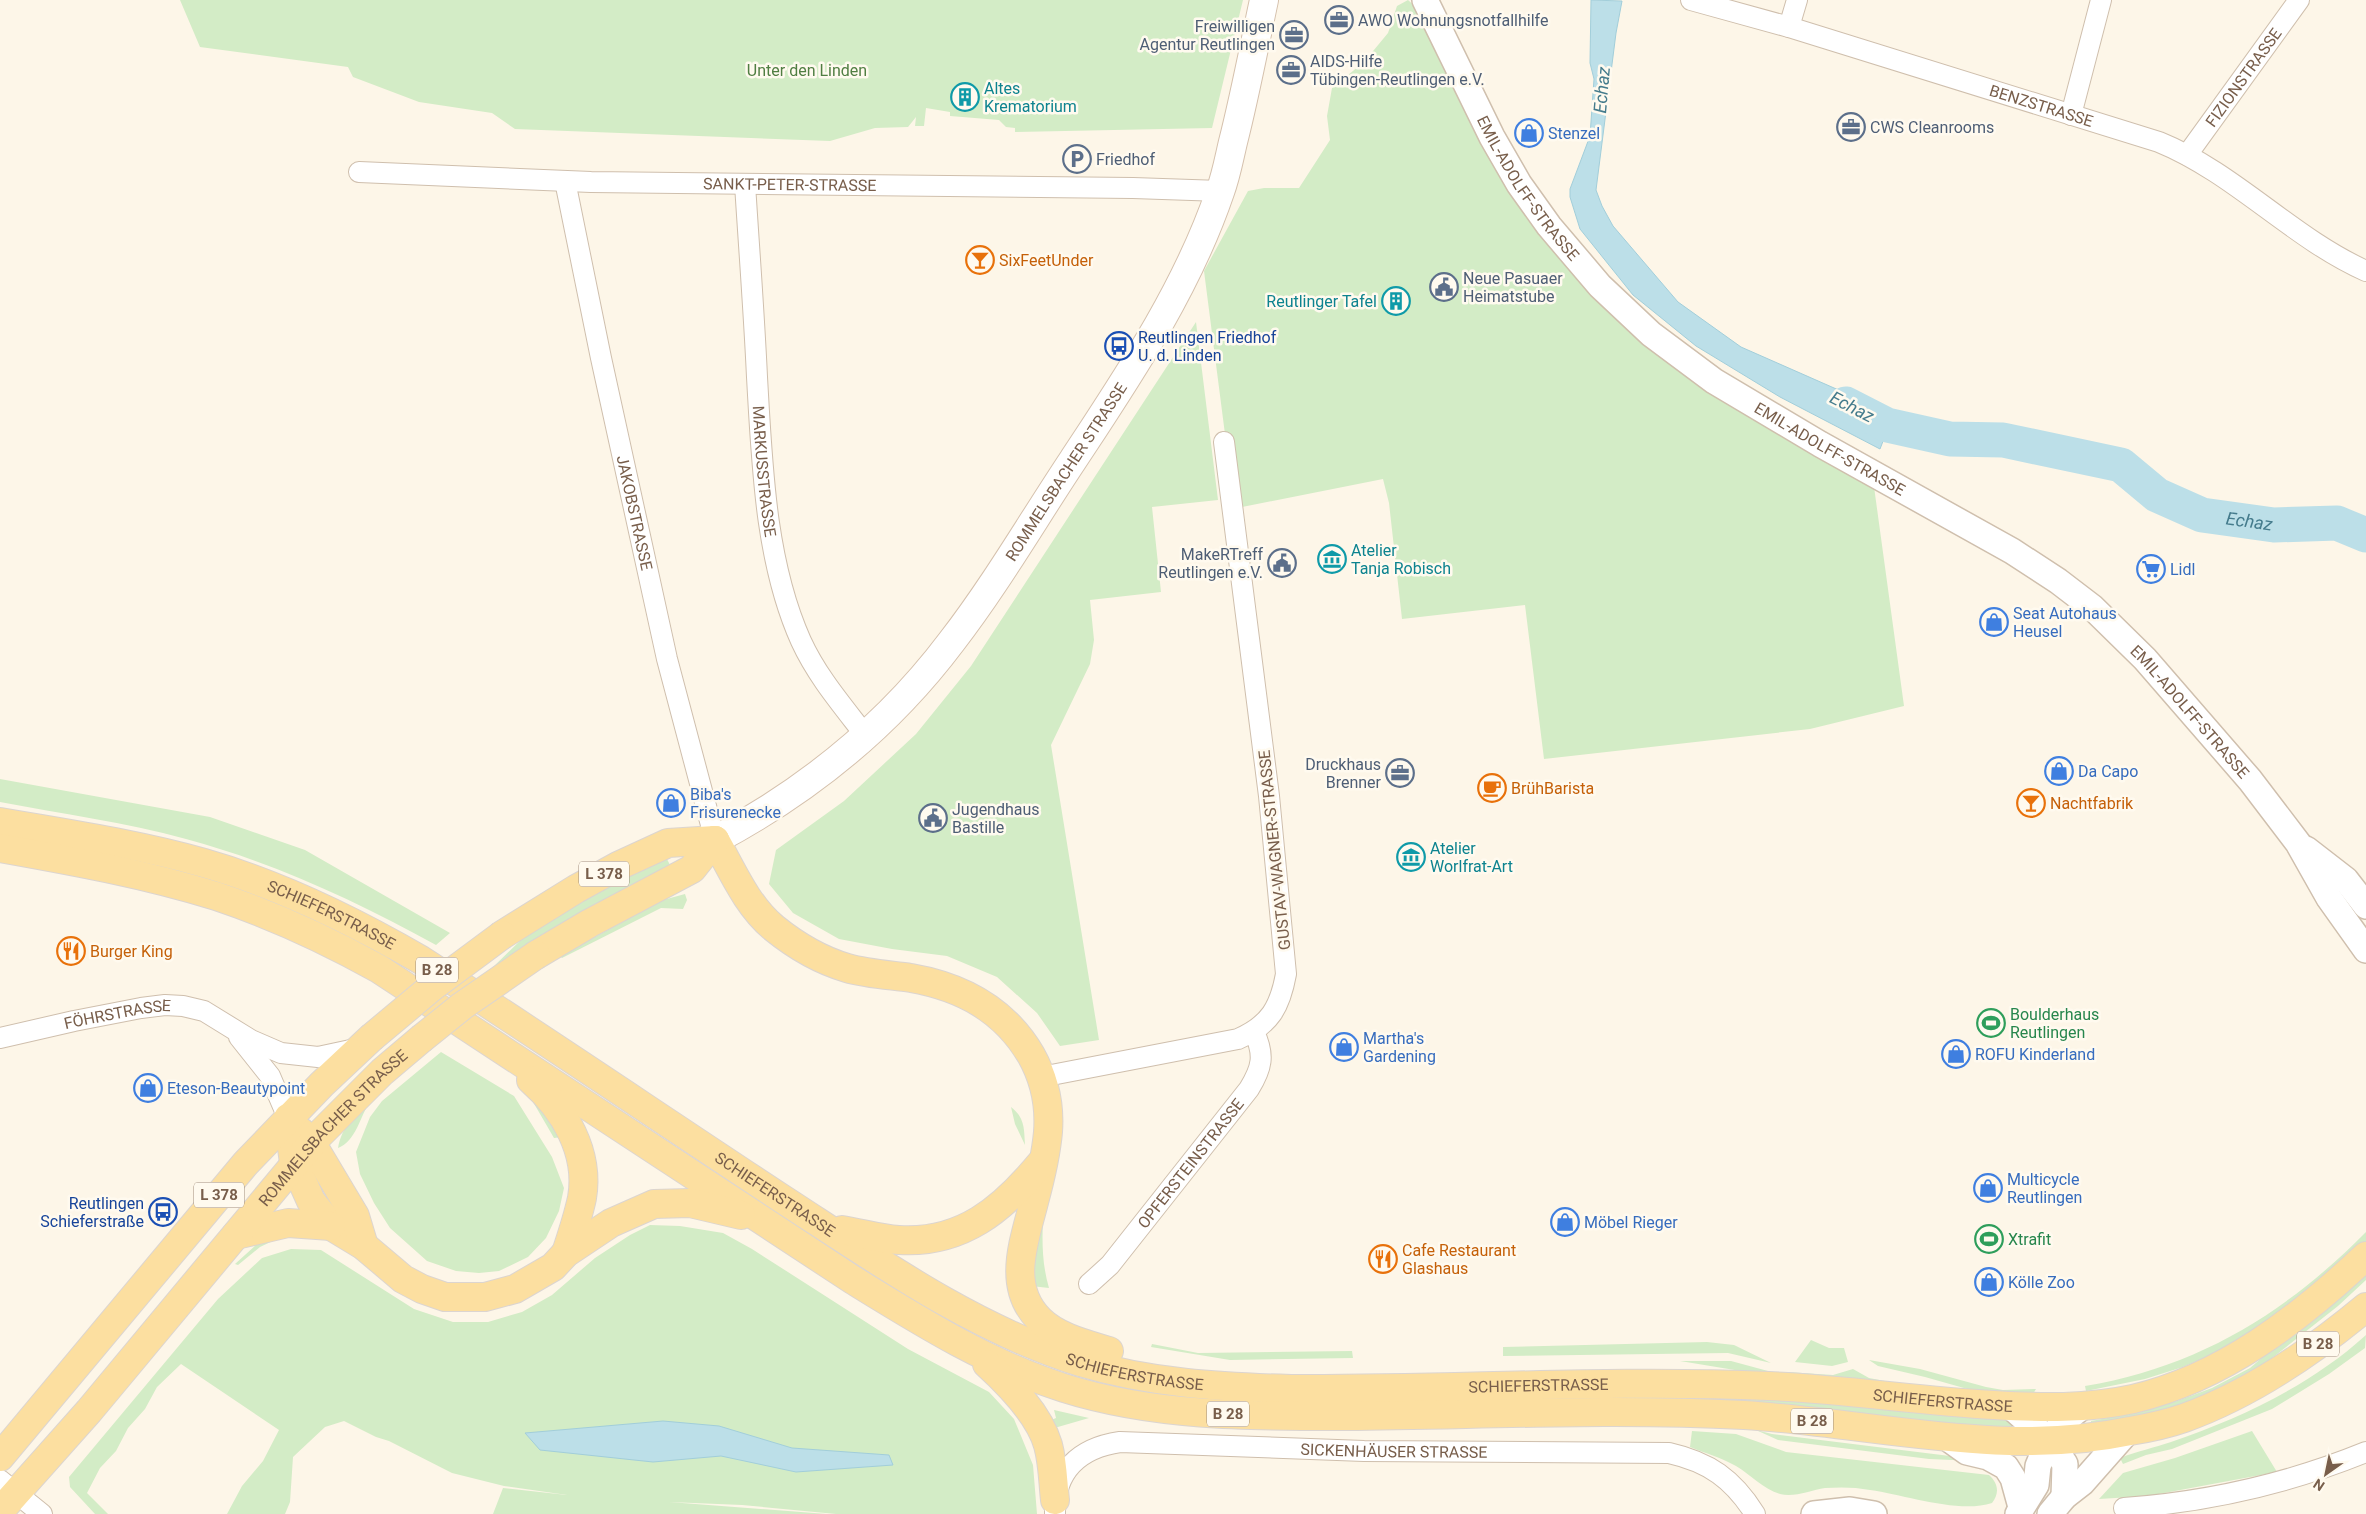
<svg xmlns="http://www.w3.org/2000/svg" width="2366" height="1514" font-family="Roboto,sans-serif">
<rect width="100%" height="100%" fill="#fdf6e8"/>
<path fill="#d3ecc6" d="M180 0H1243L1212 128 1015 132V128L1006 127 999 120 950 116V112L926 108 924 126H915L916 117 908 127 875 128 830 141 515 129 492 113 419 102 353 77 348 67 200 47Z
M1408 0 1442 31 1480 113 1618 305 1872 472 1904 706 1810 729 1544 759 1525 605 1402 619 1389 503 1383 479 1237 508 1226 442 1204 271 1248 191 1264 188H1299L1330 140 1327 116 1332 88 1364 62 1388 33 1397 6Z
M1196 322 1218 500 1152 507 1161 592 1090 600 1094 640 1090 664 1051 745 1099 1040 1060 1046 1037 1013 997 977 947 956 892 949 839 939 793 913 769 884 776 850 844 801 916 734 971 666Z
M0 779 210 817 305 850 450 933 436 945C356 901 275 863 186 839 125 822 62 814 0 802Z
M666 857 672 869 491 971 490 970 526 935 578 901Z
M685 894 687 900 683 909 661 908 562 958 560 956 663 900Z
M441 1052 514 1096 552 1157 564 1188 559 1211 546 1238 528 1257 499 1271 479 1273 456 1271 427 1261 390 1228 374 1203 360 1174 356 1152 370 1117 382 1101Z
M529 1095 563 1137 554 1138Z
M370 1101C360 1117 356 1141 338 1148 342 1126 355 1115 370 1101Z
M1011 1107C1025 1118 1024 1129 1025 1145L1015 1124Z
M1043 1218C1042 1242 1042 1264 1049 1288L1031 1286V1268Z
M650 1225 680 1226 723 1233 752 1249 908 1349 989 1392 1014 1419 1033 1465 1037 1514H836L742 1505 669 1502 827 1514H493L503 1488 567 1495 504 1486 452 1473 389 1441 376 1437 344 1421 325 1427 293 1457 290 1502 285 1514H227L242 1486 263 1461 279 1430 181 1364 157 1387 145 1409 128 1428 116 1451 100 1468 87 1493 108 1514H95L70 1487 69 1477 218 1299 262 1258 291 1249 321 1250 414 1309 453 1322H488L522 1312 552 1295 595 1258 630 1235Z
M2366 1232V1242L2326 1280 2231 1346 2183 1367 2145 1379 2086 1391 2085 1386C2198 1367 2286 1313 2366 1232Z
M279 1238 260 1247 238 1265 235 1264 257 1244Z
M2366 1269V1280L2338 1306 2276 1355 2253 1372 2214 1393 2179 1407 2091 1427V1421L2141 1412 2177 1401 2212 1388 2250 1368Z
M2366 1335 2365 1348 2329 1374 2272 1409 2172 1449 2146 1455 2123 1464 2120 1458C2137 1451 2154 1448 2171 1442 2241 1418 2311 1385 2366 1335Z
M1811 1340 1829 1348H1844L1848 1362 1832 1366 1795 1362Z
M1707 1342 1734 1345 1771 1363 1728 1353 1503 1356V1347Z
M1152 1344 1198 1353 1352 1351 1353 1358 1230 1360 1151 1347Z
M1869 1360 1920 1369 1986 1387 2003 1390 2036 1389 2033 1394 1971 1390 1925 1377 1878 1366Z
M1680 1361H1731L1768 1371 1753 1373Z
M1853 1369 1869 1378 1911 1386 1786 1375 1787 1372 1833 1375Z
M1620 1395 1768 1396 2019 1417 2025 1430 1620 1401Z
M1054 1410 1089 1418 1051 1429 1049 1421 1056 1418Z
M1756 1430 1772 1434 1966 1458 1975 1461 1929 1459 1778 1440Z
M1692 1431 1736 1434 1786 1452 1989 1475C1998 1483 2000 1493 1992 1503 1959 1514 1906 1495 1870 1490 1855 1487 1840 1487 1825 1488 1811 1490 1794 1498 1780 1494 1763 1489 1751 1475 1736 1466 1722 1458 1705 1453 1690 1447Z
M2252 1431 2277 1472 2148 1496 2099 1499 2123 1473 2175 1458Z"/>
<path fill="#bcdfe8" stroke="#a2ceda" d="M1591 0 1622 1 1616 33 1596 190 1602 206 1613 226 1678 302 1741 347 1859 399V409L1890 423 1880 449 1780 397 1696 346 1633 295 1580 229 1570 197V189L1590 136 1594 79 1590 63Z
M663 1421 719 1426 792 1448 889 1455 893 1465 796 1472 721 1456 653 1462 540 1450 525 1433Z"/>
<g fill="none" stroke-linecap="round" stroke-linejoin="round">
<path stroke="#bcdfe8" stroke-width="35" id="s1" d="M1846 404 1887 425 1950 439 2003 440 2121 465 2157 495 2202 515 2274 525 2337 523 2366 535"/>
<defs>
<g id="minor">
<path id="s2" d="M1691 0 1789 27 2159 142C2235 173 2292 238 2366 271"/>
<path d="M1789 27 1797 0"/>
<path d="M2071 115 2101 0"/>
<path id="s3" d="M2187 155 2299 0"/>
<path id="s4" d="M359 172 591 182 1133 188 1221 191"/>
<path id="s5" d="M565 181 601 358 667 659 715 840"/>
<path id="s6" d="M745 184C749 248 754 312 757 377 762 463 765 561 801 641 817 676 842 705 865 735"/>
<path d="M239 1037 270 1076 288 1118"/>
<path id="s7" d="M0 1038 74 1021 141 1008 165 1005 183 1006 204 1011 251 1040 281 1053 318 1057 360 1048"/>
<path d="M1041 1077 1238 1039C1270 1025 1280 1007 1286 974L1269 796 1224 442"/>
<path id="s8" d="M1089 1284 1110 1265 1249 1089C1262 1068 1265 1055 1254 1032"/>
<path d="M0 1480 42 1514"/>
<path d="M2124 1508C2206 1502 2290 1483 2366 1452"/>
<path id="s9" d="M1055 1514C1054 1471 1079 1448 1120 1442L1364 1451 1669 1453C1709 1462 1733 1479 1755 1514"/>
</g>
<g id="tertiary">
<path id="s10" d="M1425 0 1492 137 1519 184 1549 226 1600 286 1651 334 1714 381 1820 444 2012 551 2058 581 2092 607 2145 659 2250 780 2298 843 2329 898 2366 950"/>
<path d="M2306 849 2346 880 2366 906"/>
<path d="M2010 1406 2049 1440 2065 1464 2064 1497"/>
<path d="M1946 1437 1967 1452 1988 1457 2006 1467 2013 1478 2021 1507"/>
<path d="M1814 1514 1850 1510 1874 1514"/>
<path d="M2018 1514 2036 1485 2038 1466 2049 1440 2064 1421 2082 1407"/>
<path d="M2050 1514 2064 1497 2082 1483 2127 1432"/>
</g>
<g id="secondary">
<path id="s11" d="M715 840C807 791 889 725 952 641 996 584 1033 520 1073 460 1129 375 1187 289 1220 192 1226 176 1229 159 1233 142 1245 95 1254 47 1264 0"/>
</g>
<g id="primary">
<path id="s12" d="M0 822C68 834 137 844 204 863 281 885 352 920 421 960 542 1038 661 1119 781 1198 875 1259 972 1328 1080 1362 1149 1383 1220 1387 1291 1389 1451 1390 1610 1379 1769 1386 1844 1389 1919 1401 1994 1405 2041 1408 2087 1409 2133 1399 2223 1378 2300 1318 2366 1256"/>
<path d="M715 840C732 870 747 906 774 928 795 945 820 960 847 968 868 974 890 975 911 978 962 987 1004 1009 1031 1055 1044 1078 1050 1105 1048 1132 1046 1155 1040 1180 1034 1202 1024 1242 1006 1287 1040 1320 1057 1337 1086 1344 1109 1351"/>
<path d="M0 848C73 861 145 874 216 896 273 915 327 940 379 969L853 1280C921 1322 988 1364 1064 1388 1156 1417 1253 1416 1347 1416 1479 1415 1612 1408 1744 1415 1872 1423 2002 1458 2130 1431 2148 1428 2167 1424 2184 1418 2251 1394 2312 1352 2366 1307"/>
<path d="M502 935 576 889 618 866 668 843 715 840"/>
<path d="M536 955 590 923 692 869 715 840"/>
<path d="M531 1080C564 1109 590 1152 582 1198 578 1217 572 1235 566 1253"/>
<path d="M288 1118 294 1163 311 1201 331 1226 364 1246 403 1279 422 1289 445 1297H485L515 1289 553 1267 566 1253 611 1223 654 1204 690 1203 741 1215"/>
<path d="M301 1132 312 1144 355 1216 364 1246"/>
<path d="M842 1230C861 1233 880 1239 899 1240 962 1244 1003 1209 1041 1163"/>
<path d="M236 1235 288 1223 331 1226"/>
<path d="M987 1364C1010 1385 1039 1414 1048 1445 1053 1463 1053 1482 1055 1500"/>
<path d="M0 1457 246 1163 322 1084 371 1038"/>
<path id="s13" d="M0 1511 89 1411 319 1135 382 1072 421 1039"/>
</g>
</defs>
<use href="#minor" stroke="#cfbfad" stroke-width="22"/>
<use href="#tertiary" stroke="#cfbfad" stroke-width="28"/>
<use href="#secondary" stroke="#d5c1ad" stroke-width="30"/>
<use href="#primary" stroke="#dcd5d0" stroke-width="30"/>
<use href="#minor" stroke="#fff" stroke-width="20"/>
<use href="#tertiary" stroke="#fff" stroke-width="25"/>
<use href="#secondary" stroke="#fff" stroke-width="28"/>
<use href="#primary" stroke="#fcdfa0" stroke-width="28"/>
<defs>
<path id="primary-bridge" d="M371 1038 432 987 502 935
M421 1039 462 1006 536 955"/>
</defs>
<use href="#primary-bridge" stroke="#dcd5d0" stroke-width="30" stroke-linecap="butt"/>
<use href="#primary-bridge" stroke="#fcdfa0" stroke-width="28"/>
</g>
<defs>
<symbol id="office-ring" viewBox="-11 -11 22 22"><circle r="9.5" fill="#fffaef" stroke="#5c6f8a" stroke-width="1.5"/><path d="M-6-3h4V-5.5h4V-3h4V5H-6ZM-1-4.5V-3h2v-1.5ZM-6 0V1H6V0Z" fill="#5c6f8a"/></symbol>
<symbol id="building-ring" viewBox="-11 -11 22 22"><circle r="9.5" fill="#fffaef" stroke="#0f9aa8" stroke-width="1.5"/><path d="M-4-6H4V6H1V3H-1V6H-4ZM-2.5-4.3h1.7v1.8h-1.7ZM.8-4.3h1.7v1.8H.8ZM-2.5-1h1.7V.8h-1.7ZM.8-1h1.7V.8H.8Z" fill="#0f9aa8"/></symbol>
<symbol id="shop-ring" viewBox="-11 -11 22 22"><circle r="9.5" fill="#fffaef" stroke="#3f7fe0" stroke-width="1.5"/><path d="M-5-2.5h2.3a2.7 3.5 0 0 1 5.4 0H5L5.5 6h-11ZM-1.5-2.5h3a1.5 2.3 0 0 0-3 0Z" fill="#3f7fe0"/></symbol>
<symbol id="parking-ring" viewBox="-11 -11 22 22"><circle r="9.5" fill="#fffaef" stroke="#5c6f8a" stroke-width="1.5"/><path d="M-3.5-5.5H1a3.5 3.5 0 0 1 0 7H-1V5.5H-3.5ZM-1-3.4V-.6H.8a1.4 1.4 0 0 0 0-2.8Z" fill="#5c6f8a"/></symbol>
<symbol id="bar-ring" viewBox="-11 -11 22 22"><circle r="9.5" fill="#fffaef" stroke="#e8710a" stroke-width="1.5"/><path d="M-6-5H6L.8 .8V4.5H3.5V6h-7V4.5H-.8V.8Z" fill="#e8710a"/></symbol>
<symbol id="civic-ring" viewBox="-11 -11 22 22"><circle r="9.5" fill="#fffaef" stroke="#5c6f8a" stroke-width="1.5"/><path d="M-.6-6.5H3V-4.5H.6V-3L4-1V1h2V6H-6V1h2V-1L-.6-3ZM-1.2 2.5V6h2.4V2.5Z" fill="#5c6f8a"/></symbol>
<symbol id="bus-ring" viewBox="-11 -11 22 22"><circle r="9.5" fill="#fffaef" stroke="#1a4fb4" stroke-width="1.5"/><path d="M-5-6H5V4H4V6H2V4H-2V6H-4V4H-5ZM-3.5-4V0h7V-4ZM-3.5 1.2v1.5H-2V1.2ZM2 1.2v1.5H3.5V1.2Z" fill="#1a4fb4"/></symbol>
<symbol id="museum-ring" viewBox="-11 -11 22 22"><circle r="9.5" fill="#fffaef" stroke="#0f9aa8" stroke-width="1.5"/><path d="M0-6L6-3V-2H-6V-3ZM-5-1h2V3h-2ZM-1-1h2V3h-2ZM3-1h2V3H3ZM-6 4H6V6H-6Z" fill="#0f9aa8"/></symbol>
<symbol id="supermarket-ring" viewBox="-11 -11 22 22"><circle r="9.5" fill="#fffaef" stroke="#3f7fe0" stroke-width="1.5"/><path d="M-6-5.5h2.5l.6 2H6L4.5 2H-2.5L-4.4-4H-6ZM-1.5 3.2a1.3 1.3 0 1 0 .1 0ZM3 3.2a1.3 1.3 0 1 0 .1 0Z" fill="#3f7fe0"/></symbol>
<symbol id="cafe-ring" viewBox="-11 -11 22 22"><circle r="9.5" fill="#fffaef" stroke="#e8710a" stroke-width="1.5"/><path d="M-5.5-4.5H6V0H3Q3 3.5 0 3.5H-2.5Q-5.5 3.5-5.5 0ZM3-3.2v2h1.7v-2ZM-6 4.5H4V6H-6Z" fill="#e8710a"/></symbol>
<symbol id="restaurant-ring" viewBox="-11 -11 22 22"><circle r="9.5" fill="#fffaef" stroke="#e8710a" stroke-width="1.5"/><path d="M-5-6h1v4h1v-4h1v4h1v-4h1v5L-1.5 .5V6h-2V.5L-5-1ZM5-6V6H3V1.5H1.5Q1.5-4 5-6Z" fill="#e8710a"/></symbol>
<symbol id="stadium-ring" viewBox="-11 -11 22 22"><circle r="9.5" fill="#fffaef" stroke="#2e9e5b" stroke-width="1.5"/><path d="M0-5a6.5 5 0 1 0 0 10a6.5 5 0 1 0 0-10ZM-3.5-1.8h7v3.6h-7Z" fill="#2e9e5b"/></symbol>
</defs>
<g fill-rule="evenodd">
<use href="#office-ring" x="1323" y="4" width="32" height="32"/>
<use href="#office-ring" x="1278" y="19" width="32" height="32"/>
<use href="#office-ring" x="1275" y="54" width="32" height="32"/>
<use href="#building-ring" x="949" y="81" width="32" height="32"/>
<use href="#office-ring" x="1835" y="111" width="32" height="32"/>
<use href="#shop-ring" x="1513" y="117" width="32" height="32"/>
<use href="#parking-ring" x="1061" y="143" width="32" height="32"/>
<use href="#bar-ring" x="964" y="244" width="32" height="32"/>
<use href="#civic-ring" x="1428" y="271" width="32" height="32"/>
<use href="#building-ring" x="1380" y="285" width="32" height="32"/>
<use href="#bus-ring" x="1103" y="330" width="32" height="32"/>
<use href="#museum-ring" x="1316" y="543" width="32" height="32"/>
<use href="#civic-ring" x="1266" y="547" width="32" height="32"/>
<use href="#supermarket-ring" x="2135" y="553" width="32" height="32"/>
<use href="#shop-ring" x="1978" y="606" width="32" height="32"/>
<use href="#shop-ring" x="2043" y="755" width="32" height="32"/>
<use href="#office-ring" x="1384" y="757" width="32" height="32"/>
<use href="#cafe-ring" x="1476" y="772" width="32" height="32"/>
<use href="#shop-ring" x="655" y="787" width="32" height="32"/>
<use href="#bar-ring" x="2015" y="787" width="32" height="32"/>
<use href="#civic-ring" x="917" y="802" width="32" height="32"/>
<use href="#museum-ring" x="1395" y="841" width="32" height="32"/>
<use href="#restaurant-ring" x="55" y="935" width="32" height="32"/>
<use href="#stadium-ring" x="1975" y="1007" width="32" height="32"/>
<use href="#shop-ring" x="1328" y="1031" width="32" height="32"/>
<use href="#shop-ring" x="1940" y="1038" width="32" height="32"/>
<use href="#shop-ring" x="132" y="1072" width="32" height="32"/>
<use href="#shop-ring" x="1972" y="1172" width="32" height="32"/>
<use href="#bus-ring" x="147" y="1196" width="32" height="32"/>
<use href="#shop-ring" x="1549" y="1206" width="32" height="32"/>
<use href="#stadium-ring" x="1973" y="1223" width="32" height="32"/>
<use href="#restaurant-ring" x="1367" y="1243" width="32" height="32"/>
<use href="#shop-ring" x="1973" y="1266" width="32" height="32"/>
</g>
<g text-anchor="middle" stroke-width="5" stroke-linejoin="round" paint-order="stroke">
<g fill="#fffaef" stroke="#a08d7c" stroke-width="1">
<rect x="579" y="861.5" width="50" height="25" rx="4"/>
<rect x="416" y="957.5" width="42" height="25" rx="4"/>
<rect x="194" y="1182.5" width="50" height="25" rx="4"/>
<rect x="2297" y="1331.5" width="42" height="25" rx="4"/>
<rect x="1207" y="1401.5" width="42" height="25" rx="4"/>
<rect x="1791" y="1408.5" width="42" height="25" rx="4"/>
</g>
<g font-size="15" font-weight="bold" fill="#785e4b">
<text x="604" y="879">L 378</text>
<text x="437" y="975">B 28</text>
<text x="219" y="1200">L 378</text>
<text x="2318" y="1349">B 28</text>
<text x="1228" y="1419">B 28</text>
<text x="1812" y="1426">B 28</text>
</g>
<g font-size="16" fill="#4e5e75" stroke="#fffaef" text-anchor="start">
<text x="1358" y="26">AWO Wohnungsnotfallhilfe</text>
<text x="1275" y="32" text-anchor="end">Freiwilligen<tspan x="1275" dy="18">Agentur Reutlingen</tspan></text>
<text x="1310" y="67">AIDS-Hilfe<tspan x="1310" dy="18">Tübingen-Reutlingen e.V.</tspan></text>
<text x="1870" y="133">CWS Cleanrooms</text>
<text x="1096" y="165">Friedhof</text>
<text x="1463" y="284">Neue Pasuaer<tspan x="1463" dy="18">Heimatstube</tspan></text>
<text x="1263" y="560" text-anchor="end">MakeRTreff<tspan x="1263" dy="18">Reutlingen e.V.</tspan></text>
<text x="1381" y="770" text-anchor="end">Druckhaus<tspan x="1381" dy="18">Brenner</tspan></text>
<text x="952" y="815">Jugendhaus<tspan x="952" dy="18">Bastille</tspan></text>
</g>
<g font-size="16" fill="#507e42" stroke="#fffaef">
<text x="807" y="76">Unter den Linden</text>
</g>
<g font-size="16" fill="#785e4b" stroke="#fffaef">
<text dy="6" stroke="none"><textPath href="#s3" startOffset="96">FIZIONSTRASSE</textPath></text>
<text dy="6" stroke="none"><textPath href="#s2" startOffset="366">BENZSTRASSE</textPath></text>
<text dy="6" stroke="none"><textPath href="#s4" startOffset="431">SANKT-PETER-STRASSE</textPath></text>
<text dy="6" stroke="none"><textPath href="#s10" startOffset="215">EMIL-ADOLFF-STRASSE</textPath></text>
<text dy="6" stroke="none"><textPath href="#s10" startOffset="620">EMIL-ADOLFF-STRASSE</textPath></text>
<text dy="6" stroke="none"><textPath href="#s6" startOffset="288">MARKUSSTRASSE</textPath></text>
<text dy="6" stroke="none"><textPath href="#s11" startOffset="516">ROMMELSBACHER STRASSE</textPath></text>
<text dy="6" stroke="none"><textPath href="#s5" startOffset="339">JAKOBSTRASSE</textPath></text>
<text dy="6" stroke="none"><textPath href="#s10" startOffset="1070">EMIL-ADOLFF-STRASSE</textPath></text>
<text transform="translate(1274 850) rotate(-96)" y="6">GUSTAV-WAGNER-STRASSE</text>
<text dy="6" stroke="none"><textPath href="#s12" startOffset="346">SCHIEFERSTRASSE</textPath></text>
<text dy="6" stroke="none"><textPath href="#s7" startOffset="120">FÖHRSTRASSE</textPath></text>
<text dy="6" stroke="none"><textPath href="#s13" startOffset="508">ROMMELSBACHER STRASSE</textPath></text>
<text dy="6" stroke="none"><textPath href="#s8" startOffset="158">OPFERSTEINSTRASSE</textPath></text>
<text dy="6" stroke="none"><textPath href="#s12" startOffset="871">SCHIEFERSTRASSE</textPath></text>
<text dy="6" stroke="none"><textPath href="#s12" startOffset="1276">SCHIEFERSTRASSE</textPath></text>
<text dy="6" stroke="none"><textPath href="#s12" startOffset="1681">SCHIEFERSTRASSE</textPath></text>
<text dy="6" stroke="none"><textPath href="#s12" startOffset="2086">SCHIEFERSTRASSE</textPath></text>
<text dy="6" stroke="none"><textPath href="#s9" startOffset="382">SICKENHÄUSER STRASSE</textPath></text>
</g>
<g font-size="16" fill="#0d838f" stroke="#fffaef" text-anchor="start">
<text x="984" y="94">Altes<tspan x="984" dy="18">Krematorium</tspan></text>
<text x="1377" y="307" text-anchor="end">Reutlinger Tafel</text>
<text x="1351" y="556">Atelier<tspan x="1351" dy="18">Tanja Robisch</tspan></text>
<text x="1430" y="854">Atelier<tspan x="1430" dy="18">Worlfrat-Art</tspan></text>
</g>
<g font-size="16" fill="#366cbe" stroke="#fffaef" text-anchor="start">
<text x="1548" y="139">Stenzel</text>
<text x="2170" y="575">Lidl</text>
<text x="2013" y="619">Seat Autohaus<tspan x="2013" dy="18">Heusel</tspan></text>
<text x="2078" y="777">Da Capo</text>
<text x="690" y="800">Biba's<tspan x="690" dy="18">Frisurenecke</tspan></text>
<text x="1363" y="1044">Martha's<tspan x="1363" dy="18">Gardening</tspan></text>
<text x="1975" y="1060">ROFU Kinderland</text>
<text x="167" y="1094">Eteson-Beautypoint</text>
<text x="2007" y="1185">Multicycle<tspan x="2007" dy="18">Reutlingen</tspan></text>
<text x="1584" y="1228">Möbel Rieger</text>
<text x="2008" y="1288">Kölle Zoo</text>
</g>
<g font-size="16" fill="#c56008" stroke="#fffaef" text-anchor="start">
<text x="999" y="266">SixFeetUnder</text>
<text x="1511" y="794">BrühBarista</text>
<text x="2050" y="809">Nachtfabrik</text>
<text x="90" y="957">Burger King</text>
<text x="1402" y="1256">Cafe Restaurant<tspan x="1402" dy="18">Glashaus</tspan></text>
</g>
<g font-size="16" fill="#164399" stroke="#fffaef" text-anchor="start">
<text x="1138" y="343">Reutlingen Friedhof<tspan x="1138" dy="18">U. d. Linden</tspan></text>
<text x="144" y="1209" text-anchor="end">Reutlingen<tspan x="144" dy="18">Schieferstraße</tspan></text>
</g>
<g font-size="16" fill="#27864d" stroke="#fffaef" text-anchor="start">
<text x="2010" y="1020">Boulderhaus<tspan x="2010" dy="18">Reutlingen</tspan></text>
<text x="2008" y="1245">Xtrafit</text>
</g>
<g font-size="18" font-style="italic" fill="#447b8c" stroke="#fffaef">
<text transform="translate(1602 90) rotate(-85)" y="6">Echaz</text>
<text transform="translate(1852 407) rotate(27)" y="6">Echaz</text>
<text dy="6" stroke="none"><textPath href="#s1" startOffset="428">Echaz</textPath></text>
</g>
</g>
<g transform="translate(2326 1474) rotate(213)" stroke="#fffaef" stroke-width="4" paint-order="stroke">
<path d="M0-4L9 19L0 12L-9 19Z" fill="#785e4b"/>
<text y="-8" font-size="14" font-weight="bold" text-anchor="middle" fill="#785e4b">N</text>
</g>
</svg>
